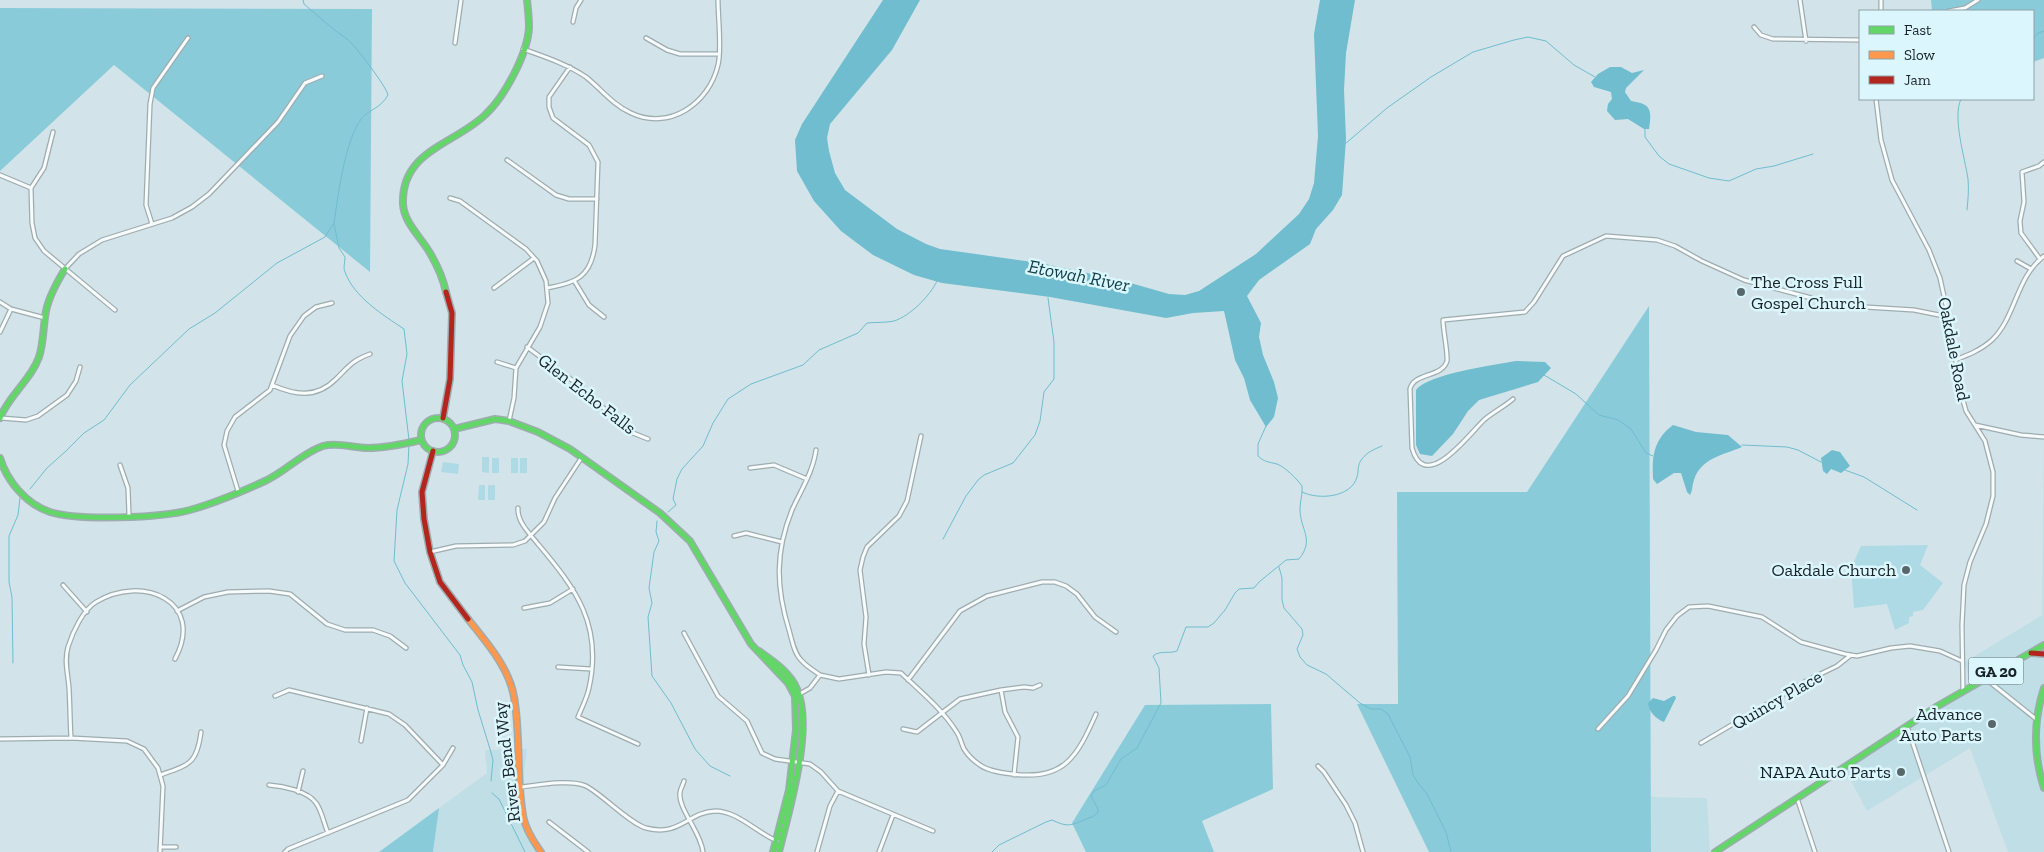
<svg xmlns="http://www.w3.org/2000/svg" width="2044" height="852" font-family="'Zilla Slab',serif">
<rect width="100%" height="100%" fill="#d2e4e9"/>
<path fill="#c0dee6" d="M2044 438V852H2008L1970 748 1867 811 1843 766 1970 685 1965 662 2042 615Z
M527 749 522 794 525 826 538 852H433L439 808 487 773 485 750Z
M1651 797 1707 798 1710 852H1651Z"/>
<path fill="#aedae5" d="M482 457H489V473L482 472Z
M492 458H499V473H492Z
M511 458H518V473H511Z
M520 458H527V473H520Z
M443 462 459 464 458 474 441 472Z
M479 485H485V500H478Z
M488 485H495V500H488Z
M1928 545 1920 565 1943 583 1923 610 1913 612V616L1909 617V623L1895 630 1887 604 1854 608 1851 568 1861 546Z"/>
<path fill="#8acbda" d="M1931 0H2044V58L2033 62V11H1932Z
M0 8 372 9 370 272 114 65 0 171Z
M1649 306 1651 852H1429L1357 704H1398L1397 492H1527Z
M1271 704 1273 789 1202 821 1214 852H1086L1072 823 1145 705Z
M439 808 433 852H379Z"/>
<path fill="#6fbdce" d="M883 0H920L892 50 830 124 827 138 829 151 835 173 845 190 897 229 926 244 940 249 1040 263 1120 280 1169 294 1185 295 1199 291 1256 254 1299 214 1309 199 1314 183 1318 136 1314 34 1320 0H1355L1346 53 1344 90 1346 139 1342 195 1333 210 1316 229 1310 244 1259 280 1247 296 1261 323 1259 337 1263 355 1274 382 1278 398 1274 417 1266 427 1250 400 1244 378 1235 360 1224 311 1193 313 1166 318 1050 297 942 283 914 275 873 255 841 231 814 201 797 171 795 140 802 124Z
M1610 67H1621L1632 73 1644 70 1626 88 1625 92 1631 101C1651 104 1652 109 1649 129H1644L1628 119 1615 120 1607 111 1608 104 1612 99 1611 92 1594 87 1591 82 1598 74Z
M1516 361 1545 362 1551 368 1538 382 1479 400 1468 411 1453 434 1432 456 1420 454 1416 445V390C1428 374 1494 365 1516 361Z
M1673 425 1696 432 1728 435 1742 447C1723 455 1701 458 1694 480 1692 485 1693 490 1690 495L1687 492 1681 473H1674L1657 484 1653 479C1652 457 1653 440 1673 425Z
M1832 450 1840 452 1850 466 1841 473 1831 469 1827 474 1823 471 1821 458Z
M1673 696H1675L1676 698 1664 722C1656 719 1649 712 1648 703L1653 698 1664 701Z"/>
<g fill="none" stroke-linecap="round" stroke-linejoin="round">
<path stroke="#6fbdce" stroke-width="1" d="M2033 39 2038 33 2044 31
M1961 99C1952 117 1965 158 1968 179 1969 190 1968 199 1967 210
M1645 129V137L1659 156 1669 164 1709 178 1729 181 1756 169 1774 166 1813 154
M1345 144 1387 108 1431 77 1473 52 1514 40 1528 37 1546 41 1574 65 1595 77
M334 224 339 248 345 257C345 262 343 268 345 272 354 297 383 315 404 329L407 354 402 381 409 440
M1544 375 1576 394 1599 415 1618 420 1631 429 1646 453 1653 456
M409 444 408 464 397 510 394 561 405 583 460 655 463 665 472 682 478 710 490 749 493 760 491 781
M1742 445 1787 447 1798 450 1821 462
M1845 470 1864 477 1917 510
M30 489 47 468 67 450 84 433 104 420 130 385 189 329 215 313 277 263 325 237 334 223C338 196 345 139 362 118 370 109 381 108 388 95 386 86 355 45 347 39 332 29 318 16 304 4L303 0
M1302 492C1318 500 1351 498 1357 477 1359 470 1357 465 1362 459 1367 452 1375 449 1382 446
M668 512 676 505 673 499 677 479 682 469 703 446 713 423 728 399 751 384 803 365 819 350 858 333 867 323C875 322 885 323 894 321 910 316 930 296 937 281
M657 521 656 532 659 541 654 552 649 588 652 603 648 617 652 676 671 703 695 749 710 766 730 776
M943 539 966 496 978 480 984 475 1013 463 1035 435 1040 421 1044 392 1054 379V342L1048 298
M1279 567 1282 578V600L1284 608 1302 629 1303 635 1297 649 1300 657 1307 665 1326 674 1360 703 1371 709H1381L1388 714 1410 757 1413 775 1418 783 1427 794 1446 832 1451 852
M13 663 12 597 9 582V536L18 515 20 498
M492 793 499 799 525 852
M992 852 999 845 1046 822 1052 820C1067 827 1070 826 1084 820 1090 817 1093 818 1098 812V809L1091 796 1094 791 1106 785 1121 759 1137 748 1161 703 1159 668 1153 656C1160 650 1169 654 1177 651L1186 627H1208L1214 623 1225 610 1235 593 1239 589 1254 588 1259 582 1286 560 1299 559C1315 539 1300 530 1300 509 1300 501 1303 493 1302 486 1297 479 1285 467 1277 464 1269 462 1264 462 1258 456V444L1266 426"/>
<defs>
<path id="street" d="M1800 0 1806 41
M1881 11V0
M1949 11 1965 8 1978 0
M573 22 576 8 581 0
M1754 27 1761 35 1773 39 1860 40
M646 38 667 50 680 54H718
M455 43 461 0
M523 49C545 57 567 64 586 77 601 89 613 105 631 113 669 131 709 104 718 65 722 50 718 17 718 0
M1876 99 1881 140 1892 180 1929 250 1940 278 1949 319 1961 393 1966 411 1985 441 1993 472V496L1986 524 1970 562 1964 585 1962 625 1963 691
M53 132 44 168 31 188 32 223 35 238 44 251 115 310
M507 160 556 195 569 199H597
M0 175 31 188
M450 198 460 201 526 249 537 261 546 281 548 303 540 327 516 368 514 398 509 421
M152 224 146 205 150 104 153 88 188 38
M2040 259 2021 233 2020 221 2024 202 2022 172 2039 166 2044 162
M2017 261 2031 269
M65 269 79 254 102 240 172 218 192 207 209 194 278 122 305 83 322 76
M575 282 589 305 604 317
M494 288 534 258
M547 288C576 283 591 277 595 245L598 162 589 145 553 118 549 107V97L570 67
M0 302 11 309 45 318
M0 332 11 309
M527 347 580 386 628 431 648 439
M1955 360C1968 355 1981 350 1992 340 2016 317 2016 277 2044 256
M497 362 516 368
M272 385C295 395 316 399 336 379 349 366 353 360 370 354
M1513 399C1504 407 1493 412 1484 420 1470 433 1425 495 1412 448L1410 389C1414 372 1442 378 1447 361 1448 353 1443 330 1443 320L1525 312 1534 302 1563 256 1606 236 1657 240 1675 246 1702 261 1744 280 1830 303 1849 306 1914 310 1939 315 1949 319
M1 418 26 420 38 416 67 395 76 381 80 367
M1975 425 2021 435 2044 437
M816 450C813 472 801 490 792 510 775 552 776 588 789 630 792 640 794 654 802 661 807 667 815 671 820 675
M120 465 128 488 129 515
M750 468 774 465 807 479
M238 491 224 445 227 431 235 417 270 390 290 336 304 316 316 307 332 303
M518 508C517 522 530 534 538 544 576 589 603 625 589 688 587 698 582 707 578 717L638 744
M734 536 746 533 782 542
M430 552 456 546 513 545 525 541 544 522 555 498 582 457
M63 585 87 612
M524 608 550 603 573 589
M177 611 204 597 228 592 269 591 290 594 327 624 345 630H373L390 636 406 648
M684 633 718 696 747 721 762 753 775 759 810 764 821 772 838 791 933 831
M558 667 591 669
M869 675 864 644 866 617 860 570 863 557 867 547 899 516 907 501 921 436
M1986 679 2036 719
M908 680 960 611 987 596 1042 582H1055L1066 586 1077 594 1095 617 1116 632
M1001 690 1005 712 1018 737 1014 775
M798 695 810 688 820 675 839 679 886 672 901 673C920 691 942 709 956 731 960 736 961 743 964 749 967 754 974 761 980 765 988 771 1003 773 1012 774 1064 781 1077 757 1096 714
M275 696 289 690 389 714 405 725 443 765
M1907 726 1949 852
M903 729 917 732 960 699 1001 690 1024 687 1033 688 1040 685
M1598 729 1628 696 1656 650 1666 630 1677 616 1689 607 1708 606 1762 617 1801 642 1845 654 1857 656 1891 648 1910 646 1940 651 1962 661
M71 738C70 721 70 705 69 688 68 674 64 661 68 647 73 631 83 610 96 602 142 574 206 601 175 659
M0 739 71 738 127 741 144 749 158 768 163 786 160 852
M361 741 367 708
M1701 743 1806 681 1837 666 1851 655
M1318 766 1324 772 1346 805 1355 823 1363 852
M160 775C189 765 197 764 201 732
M684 781C683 785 680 789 680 793 678 809 701 832 703 852
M269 785C283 786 308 791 316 803 322 811 324 824 328 833
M521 787C538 785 571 779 586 786 603 795 629 823 646 828 680 837 688 812 715 811 738 811 757 833 777 841
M298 792 303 771
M1797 798 1815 852
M549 822 588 852
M160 847H176
M285 852 288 849 408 800 443 765 453 748
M817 852 830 806 838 791
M879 852 893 815"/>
<path id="fast" d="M446 292C443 278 437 265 430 253 421 237 404 223 403 204 401 150 456 144 486 114 505 96 528 53 529 27 529 18 528 9 527 0
M421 435a17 17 0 1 1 34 0a17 17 0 1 1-34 0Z
M0 418C9 395 31 380 39 357 44 342 43 326 46 311 49 296 57 282 65 269
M454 429 495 419 509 421 538 432 570 449 660 513 690 541 751 644 788 683 795 696 796 730 789 790 773 852
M0 458C7 481 26 504 50 512 78 521 161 518 190 510 215 503 241 492 265 481 285 472 302 453 323 446 338 442 353 448 368 448 386 448 404 444 421 440
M759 651C773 661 790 672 797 689 814 729 789 810 779 852
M2044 688C2033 722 2033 754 2044 788
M1715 852 1936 707 2044 645"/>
<path id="slow" d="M468 619C486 642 509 667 514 697 521 735 516 776 523 815 525 828 533 841 541 852"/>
<path id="jam" d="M443 418 450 379 452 313 446 292
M433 451 422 492 424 519 430 552 440 582 468 619
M2031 653 2044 654"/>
</defs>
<use href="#street" stroke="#9eacb0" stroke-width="5.5"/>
<use href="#fast" stroke="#9eacb0" stroke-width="8"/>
<use href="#slow" stroke="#9eacb0" stroke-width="8"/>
<use href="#jam" stroke="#9eacb0" stroke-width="8"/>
<use href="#street" stroke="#f8fbfc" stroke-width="3"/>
<use href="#fast" stroke="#63d668" stroke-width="5"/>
<use href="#slow" stroke="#ff974d" stroke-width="5"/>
<use href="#jam" stroke="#b3261e" stroke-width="5"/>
</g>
<g fill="#58676a" stroke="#dbf6fd" stroke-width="2">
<circle cx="1741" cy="292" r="5"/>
<circle cx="1906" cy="570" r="5"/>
<circle cx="1992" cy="724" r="5"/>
<circle cx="1901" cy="772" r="5"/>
</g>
<g text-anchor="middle" stroke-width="5" stroke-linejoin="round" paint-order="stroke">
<rect fill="#dbf6fd" stroke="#526266" stroke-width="1" x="1968.5" y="657.5" width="55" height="27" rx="4"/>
<g font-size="16" font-weight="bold" fill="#172326">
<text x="1996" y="677">GA 20</text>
</g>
<g font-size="18" fill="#172326" stroke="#dbf6fd" text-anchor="end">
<text x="1751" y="288" text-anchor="start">The Cross Full<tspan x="1751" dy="21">Gospel Church</tspan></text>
<text x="1896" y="576">Oakdale Church</text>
<text x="1982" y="720">Advance<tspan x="1982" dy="21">Auto Parts</tspan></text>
<text x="1891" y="778">NAPA Auto Parts</text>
</g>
<g font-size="18" fill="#172326" stroke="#dbf6fd">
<text transform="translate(1954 349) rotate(79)" y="6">Oakdale Road</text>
<text transform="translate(587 394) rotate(38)" y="6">Glen Echo Falls</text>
<text transform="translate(1777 700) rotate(-30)" y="6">Quincy Place</text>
<text transform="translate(507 762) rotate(-97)" y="6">River Bend Way</text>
</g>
<g font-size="19" font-style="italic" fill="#11404a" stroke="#dbf6fd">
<text transform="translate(1079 275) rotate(11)" y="7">Etowah River</text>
</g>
</g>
<rect x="1859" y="10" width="175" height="90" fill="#dbf6fd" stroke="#8da2a7"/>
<rect x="1869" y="26" width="25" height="8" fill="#63d668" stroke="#8da2a7"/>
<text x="1904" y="35" font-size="15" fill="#172326">Fast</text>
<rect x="1869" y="51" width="25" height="8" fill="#ff974d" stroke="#8da2a7"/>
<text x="1904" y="60" font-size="15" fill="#172326">Slow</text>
<rect x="1869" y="76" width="25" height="8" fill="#b3261e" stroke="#8da2a7"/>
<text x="1904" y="85" font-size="15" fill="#172326">Jam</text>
</svg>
